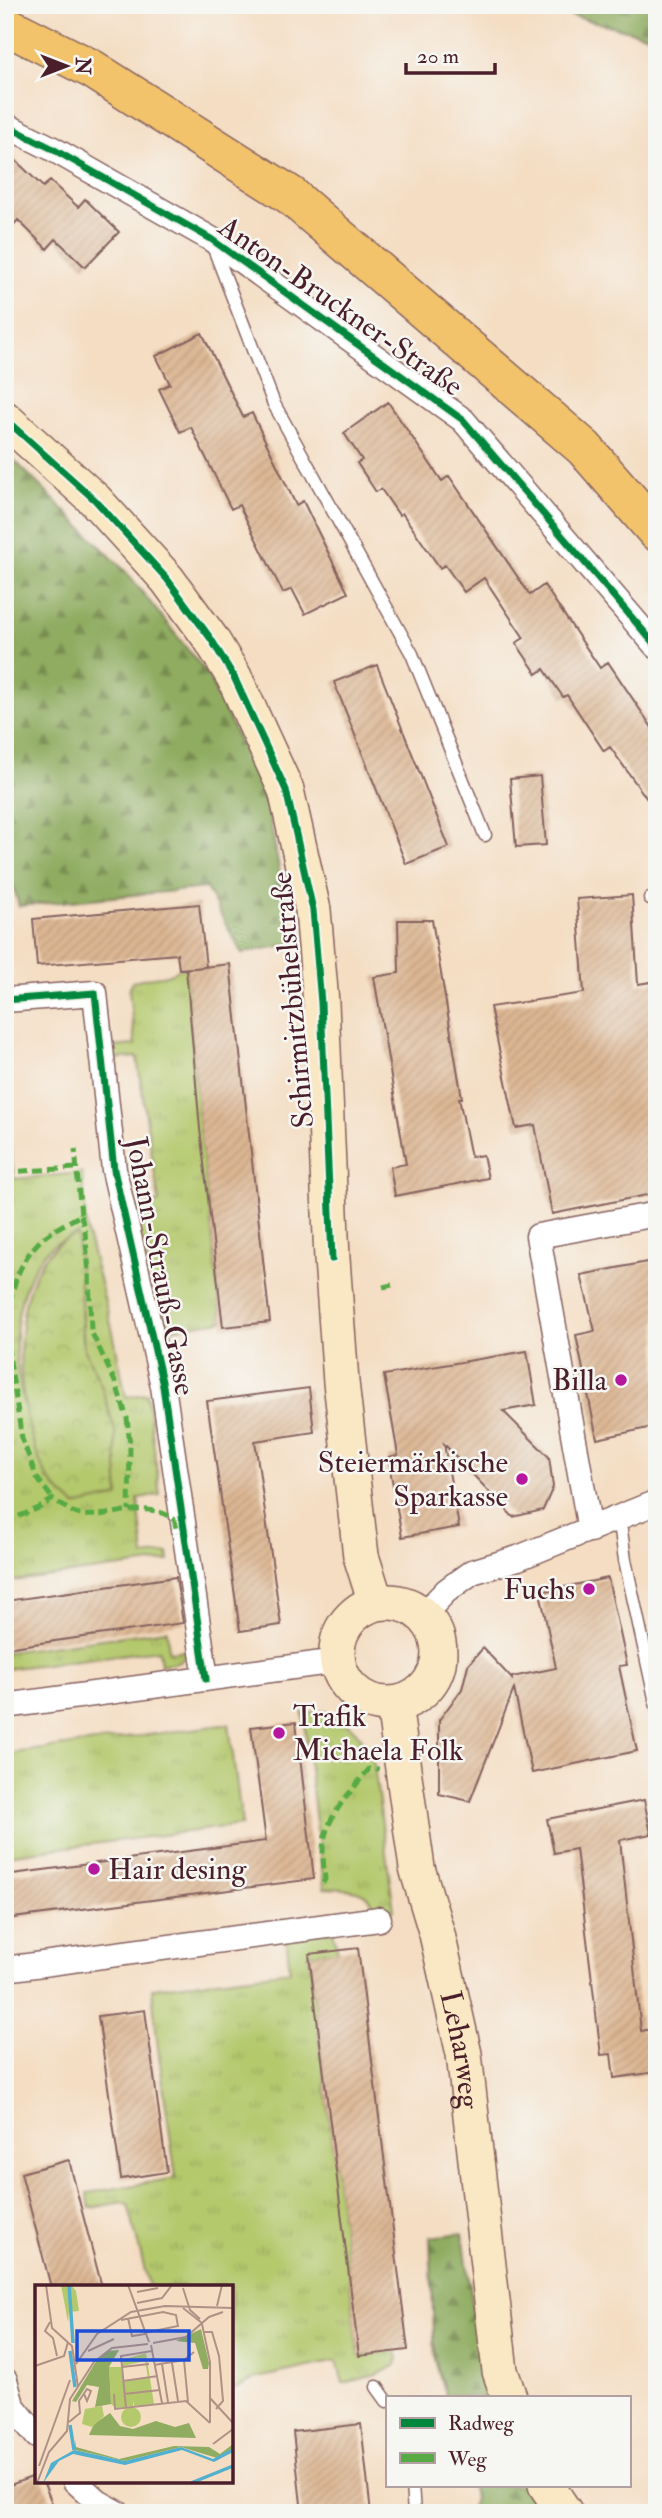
<svg xmlns="http://www.w3.org/2000/svg" width="662" height="2518" font-family="'IM FELL Double Pica',serif">
<defs>
<pattern id="grass-tufts" width="24" height="20" patternUnits="userSpaceOnUse" patternTransform="scale(1.75)"><rect width="24" height="20" fill="#b4c86c"/><path d="M3 7l-1-3M5 7V3M7 7l1-3M15 17l-1-3M17 17v-4M19 17l1-3" fill="none" stroke="#9cab5e"/></pattern>
<pattern id="forest-firs" width="22" height="20" patternUnits="userSpaceOnUse" patternTransform="scale(1.75)"><rect width="22" height="20" fill="#8fac60"/><path d="M5 1l3.5 6h-7zM16 11l3.5 6h-7z" fill="#778b4f"/></pattern>
<pattern id="park-crowns" width="20" height="18" patternUnits="userSpaceOnUse" patternTransform="scale(1.75)"><rect width="20" height="18" fill="#b4c86c"/><path d="M2 6a3 3 0 1 1 6 0M12 15a3 3 0 1 1 6 0" fill="none" stroke="#9cab5e"/></pattern>
<pattern id="building-hatch" width="6" height="6" patternUnits="userSpaceOnUse" patternTransform="scale(1.75)"><rect width="6" height="6" fill="#dcb693"/><path d="M-1 1l2-2M0 6l6-6M5 7l2-2" fill="none" stroke="#be9c7f"/></pattern>
</defs>
<rect width="100%" height="100%" fill="#f6f6f2"/>
<filter id="ink" filterUnits="userSpaceOnUse"><feTurbulence type="fractalNoise" baseFrequency=".0143" numOctaves="2"/><feDisplacementMap in="SourceGraphic" scale="14" xChannelSelector="R" yChannelSelector="G"/><feConvolveMatrix kernelMatrix="1 2 1 2 8 2 1 2 1" color-interpolation-filters="sRGB"/></filter>
<filter id="wash" filterUnits="userSpaceOnUse"><feTurbulence type="fractalNoise" baseFrequency=".00686" numOctaves="4" result="noise"/><feDisplacementMap in="SourceGraphic" scale="28" xChannelSelector="R" yChannelSelector="G"/><feGaussianBlur stdDeviation="1.57" result="paint"/><feColorMatrix in="noise" values="0 0 0 0 0 0 0 0 0 0 0 0 0 0 0 0 0 1.4 0 .05"/><feComposite in="paint" operator="in"/></filter>
<g filter="url(#wash)">
<rect width="100%" height="100%" fill="#f4ddc2"/>
<path fill="url(#grass-tufts)" stroke="#7f744c" stroke-width="2" fill-rule="evenodd" d="M179 969H186L200 1129 222 1321 170 1329 162 1322 133 1209 159 1202 137 1057 115 1059 112 1047 135 1045 129 990 132 982C147 975 167 979 179 969Z
M5 1102 14 1179 82 1173 87 1234 113 1332 126 1397 147 1394 160 1495 138 1498 144 1556 168 1553 169 1561 5 1582ZM77 1235 84 1346 35 1449C19 1392 4 1332 30 1276 35 1266 42 1253 52 1246 59 1241 69 1238 77 1235Z
M167 1630 169 1652 188 1650C185 1663 173 1663 161 1665L159 1650 5 1669V1652Z
M327 1711C352 1724 361 1734 373 1759L394 1910 373 1915 376 1912C370 1885 346 1890 324 1888L303 1713Z
M229 1724 242 1825 5 1855V1754Z
M333 1931 338 1951 309 1954 359 2356 396 2351 398 2359 395 2366 376 2375 343 2383 337 2361 257 2378 231 2391V2287H149L128 2204 123 2202 90 2208 87 2193 176 2178 158 2048 152 1988 290 1971 286 1935Z"/>
<path fill="url(#forest-firs)" stroke="#6c6646" stroke-width="2" d="M530 5H657V38Z
M5 451 126 572 208 675 266 798 293 944 242 953 206 888 19 906 5 857Z
M463 2233 474 2316 500 2371 509 2397H446L435 2360 430 2237Z
M470 2485H548L566 2513H468L474 2500Z"/>
<path fill="url(#park-crowns)" stroke="#7f744c" stroke-width="2" d="M77 1234 83 1346 101 1385 115 1431 119 1496 75 1506C66 1497 52 1487 46 1475 14 1413 0 1261 77 1234Z"/>
<g id="blocks">
<path fill="url(#building-hatch)" d="M5 150 43 187 50 181 78 207 85 199 119 232 85 267 56 239 47 249 18 220 5 234Z
M202 333 243 417 252 413 296 505 303 501 348 593 305 614 292 589 283 593 239 505 231 509 191 427 180 432 159 389 170 384 156 356Z
M388 402 442 481 449 476 530 595 544 585 600 668 608 662 657 735V813L610 747 604 751 567 695 563 697 544 669 537 674 516 643 524 638 484 578 464 592 445 565 440 568 402 513 399 515 381 489 376 492 357 463 362 460 344 433Z
M377 665 449 847 406 864 334 682Z
M540 776 546 845 516 847 510 779Z
M632 895 638 984 657 981V1193L552 1214 535 1125 516 1128 490 1007 584 993 577 899Z
M199 904 206 967 179 969 177 954 37 966 33 919Z
M398 920H432L462 1098H459L471 1157 483 1155 488 1178 395 1196 390 1167 406 1164 374 977 399 973Z
M230 964 270 1322 223 1327 200 1129 186 969Z
M657 1260V1426L597 1439 576 1335 595 1331 581 1275Z
M527 1351 536 1405 503 1411 549 1457 553 1487 543 1510 513 1517 444 1444 459 1527 402 1537 388 1457 398 1455 384 1375Z
M309 1388 314 1432 255 1441 281 1625 240 1631 207 1401Z
M176 1577 183 1623 5 1648V1601Z
M608 1578 627 1665 619 1666 637 1751 532 1773 514 1689 470 1801 439 1794V1720L462 1689 468 1665 483 1648 512 1679V1677L556 1668 540 1592Z
M296 1722 314 1879 5 1919V1875L266 1841 251 1727Z
M644 1800 651 1834 620 1840 641 2031 657 2028V2072L614 2078 611 2054 601 2055 576 1849 554 1853 547 1819Z
M358 1948 408 2350 359 2356 309 1954Z
M145 2010 167 2172 121 2179 98 2016Z
M69 2160 80 2204 102 2287H51L21 2173Z
M361 2424 371 2513H302L293 2432Z
M37 2475V2481H43L56 2513H5V2487Z"/>
</g>
</g>
<g filter="url(#ink)">
<use href="#blocks" fill-opacity="0" stroke="#866260" stroke-width="2"/>
<g fill="none" stroke-linecap="round" stroke-linejoin="round">
<defs>
<path id="lane" d="M213 246 274 404 412 654 485 835
M650 898H657
M619 1516 625 1560 657 1707
M377 2387 387 2401
M412 2485 414 2513"/>
<path id="street" d="M5 125 51 148 211 239 463 420 657 647
M5 1000 95 993 114 1170 163 1386 206 1679
M590 1530 538 1236 657 1214
M423 1615 446 1591 472 1572 518 1558 657 1502
M5 1706 337 1661
M5 1969 379 1919
M5 2380 12 2405 37 2436
M75 2481 98 2502 118 2513"/>
<g id="secondary">
<path d="M5 419 95 500 167 579 211 639 234 677 286 790 313 910 321 1003 332 1259 341 1382 361 1556 376 1603"/>
<circle cx="388" cy="1653" r="51"/>
<path id="s1" d="M394 1705 417 1868 437 1934 464 2054 500 2371 509 2397"/>
<path d="M546 2485 565 2513"/>
</g>
<path id="primary" d="M5 25 92 69 290 195 584 448 657 532"/>
</defs>
<use href="#lane" stroke="#866260" stroke-width="15"/>
<use href="#street" stroke="#866260" stroke-width="27"/>
<use href="#secondary" stroke="#866260" stroke-width="38"/>
<use href="#primary" stroke="#866260" stroke-width="41"/>
<use href="#lane" stroke="#fff" stroke-width="12"/>
<use href="#street" stroke="#fff" stroke-width="24"/>
<use href="#secondary" stroke="#fae7c3" stroke-width="35"/>
<use href="#primary" stroke="#f2c36a" stroke-width="38"/>
<path stroke="#57aa44" stroke-width="5" stroke-dasharray="10 5" stroke-linecap="butt" d="M5 1172 77 1168
M81 1215 85 1232 89 1272 91 1331 116 1384 127 1418 130 1445 129 1510
M383 1287 392 1285
M5 1348H8L22 1439 37 1478 53 1499
M8 1348C7 1310 11 1270 39 1242 51 1230 67 1223 81 1215L75 1149
M5 1522 39 1508 53 1499C61 1504 72 1514 82 1515 114 1518 144 1499 174 1519L177 1533
M323 1883 325 1879C324 1870 323 1860 323 1851 323 1819 351 1792 369 1769H379"/>
<defs>
<path id="cycleway" d="M5 125 51 148 211 239 463 420 657 647
M5 419 95 500 167 579 211 639 234 677 286 790 313 910 321 1003 332 1259
M5 1000 95 993 114 1170 163 1386 206 1679"/>
</defs>
<use href="#cycleway" stroke="#f6f6f2" stroke-width="11"/>
<use href="#cycleway" stroke="#00873e" stroke-width="7"/>
</g>
</g>
<g fill="#b5179e" stroke="#f6f6f2" stroke-width="2.5">
<circle cx="621" cy="1380" r="7"/>
<circle cx="522" cy="1479" r="7"/>
<circle cx="589" cy="1589" r="7"/>
<circle cx="279" cy="1733" r="7"/>
<circle cx="94" cy="1869" r="7"/>
</g>
<g text-anchor="middle" stroke-width="5" stroke-linejoin="round" paint-order="stroke">
<g font-size="30" fill="#4a1f2b" stroke="#f6f6f2">
<text transform="translate(341 306) rotate(35)" y="10">Anton-Bruckner-Straße</text>
<text transform="translate(292 1000) rotate(-95)" y="10">Schirmitzbühelstraße</text>
<text transform="translate(161 1266) rotate(79)" y="10">Johann-Strauß-Gasse</text>
<text dy="10" stroke="none"><textPath href="#s1" startOffset="352">Leharweg</textPath></text>
</g>
<g font-size="30" fill="#4a1f2b" stroke="#f6f6f2" text-anchor="end">
<text x="607" y="1390">Billa</text>
<text x="508" y="1472">Steiermärkische<tspan x="508" dy="34">Sparkasse</tspan></text>
<text x="575" y="1599">Fuchs</text>
<text x="293" y="1726" text-anchor="start">Trafik<tspan x="293" dy="34">Michaela Folk</tspan></text>
<text x="108" y="1879" text-anchor="start">Hair desing</text>
</g>
</g>
<g transform="translate(35 2285)">
<rect width="198" height="198" fill="#f4ddc2"/>
<path d="M26 0H32L36 22V0L41 6 44 26 34 27 33 37ZM111 68 119 119 99 121 98 115V121L81 123 76 119 74 82H86L88 97 113 93 110 76 88 81 87 75Z" fill="#b4c86c"/>
<path d="M166 44 174 78 173 84H168L160 58 141 56ZM84 65 74 82 76 119 60 122 64 102 52 100 41 117 37 116 60 78 72 66ZM75 128 85 141 98 144 121 136 140 142 154 138 161 153 54 150 59 139ZM40 155 41 162 84 174 139 161 174 162 185 169 198 159V163L182 173 146 162 90 176 40 165Z" fill="#8fac60"/>
<path d="M67 121 69 131 57 142 47 139 50 124Z" fill="#b4c86c"/>
<path d="M86 132a10 10 0 1 1 20 0a10 10 0 1 1-20 0Z" fill="#b4c86c"/>
<path d="M146 162 178 174 198 163V167L179 177 147 165 90 180 38 169 24 176 8 198 16 178 39 165 90 176Z" fill="#51afcf"/>
<path fill="none" stroke="#51afcf" stroke-width="3.5" d="M34 0 38 58M35 66 40 102M35 140 39 165M156 198 198 181"/>
<path fill="none" stroke="#b09186" stroke-width="2" d="M11 0 17 43 37 61 43 102M93 0 114 57M148 3 155 25 165 34M102 7 123 3M102 18 127 13 137 0M182 21 187 0M148 23 167 38M93 33 97 51 110 49M86 35 128 27 141 30 143 41 109 48M15 37 10 46 18 53 22 71M167 39 175 77V113L198 138M168 47H177L184 71 188 116 181 124M118 58 151 52 174 32 188 27M116 60 127 118M53 66 79 54M149 75 153 117M137 78 143 116M41 79 62 49 96 27 130 21 198 23M127 79 133 117M119 80 149 75 159 67M0 81 29 71 33 57M87 82 114 79M88 96 123 91M79 109 80 124 151 116 175 138M89 109 125 105M91 123 86 71 117 66M34 137 45 128 44 116 52 104 56 106 52 116 49 109M175 138V113M178 159 198 144M4 181 35 95M2 198 14 167 32 146 35 114 59 77 77 63 113 59"/>
<path fill="#1d4ed8" fill-opacity="0.15" stroke="#1d4ed8" stroke-width="3.5" d="M42 46H154V75H42Z"/>
<rect width="198" height="198" fill="none" stroke="#4a1f2b" stroke-width="3.5"/>
</g>
<rect width="662" height="2518" fill="none" stroke="#f6f6f2" stroke-width="28"/>
<rect x="386" y="2396" width="245" height="91" fill="#f6f6f2" stroke="#b1a0a2" stroke-width="2"/>
<rect x="400" y="2418" width="35" height="10" fill="#00873e" stroke="#b1a0a2" stroke-width="2"/>
<text x="448" y="2430" font-size="21" fill="#4a1f2b">Radweg</text>
<rect x="400" y="2453" width="35" height="10" fill="#57aa44" stroke="#b1a0a2" stroke-width="2"/>
<text x="448" y="2466" font-size="21" fill="#4a1f2b">Weg</text>
<g transform="translate(66 66) rotate(90)" stroke="#f6f6f2" stroke-width="5" paint-order="stroke">
<path d="M0-5L12 26L0 18L-12 26Z" fill="#4a1f2b"/>
<text y="-10" font-size="19" font-weight="bold" text-anchor="middle" fill="#4a1f2b">N</text>
</g>
<path d="M406 63v10h89v-10" fill="none" stroke="#4a1f2b" stroke-width="3.5"/>
<text x="417" y="63" font-size="21" fill="#4a1f2b" stroke="#f6f6f2" stroke-width="5" paint-order="stroke">20 m</text>
</svg>
